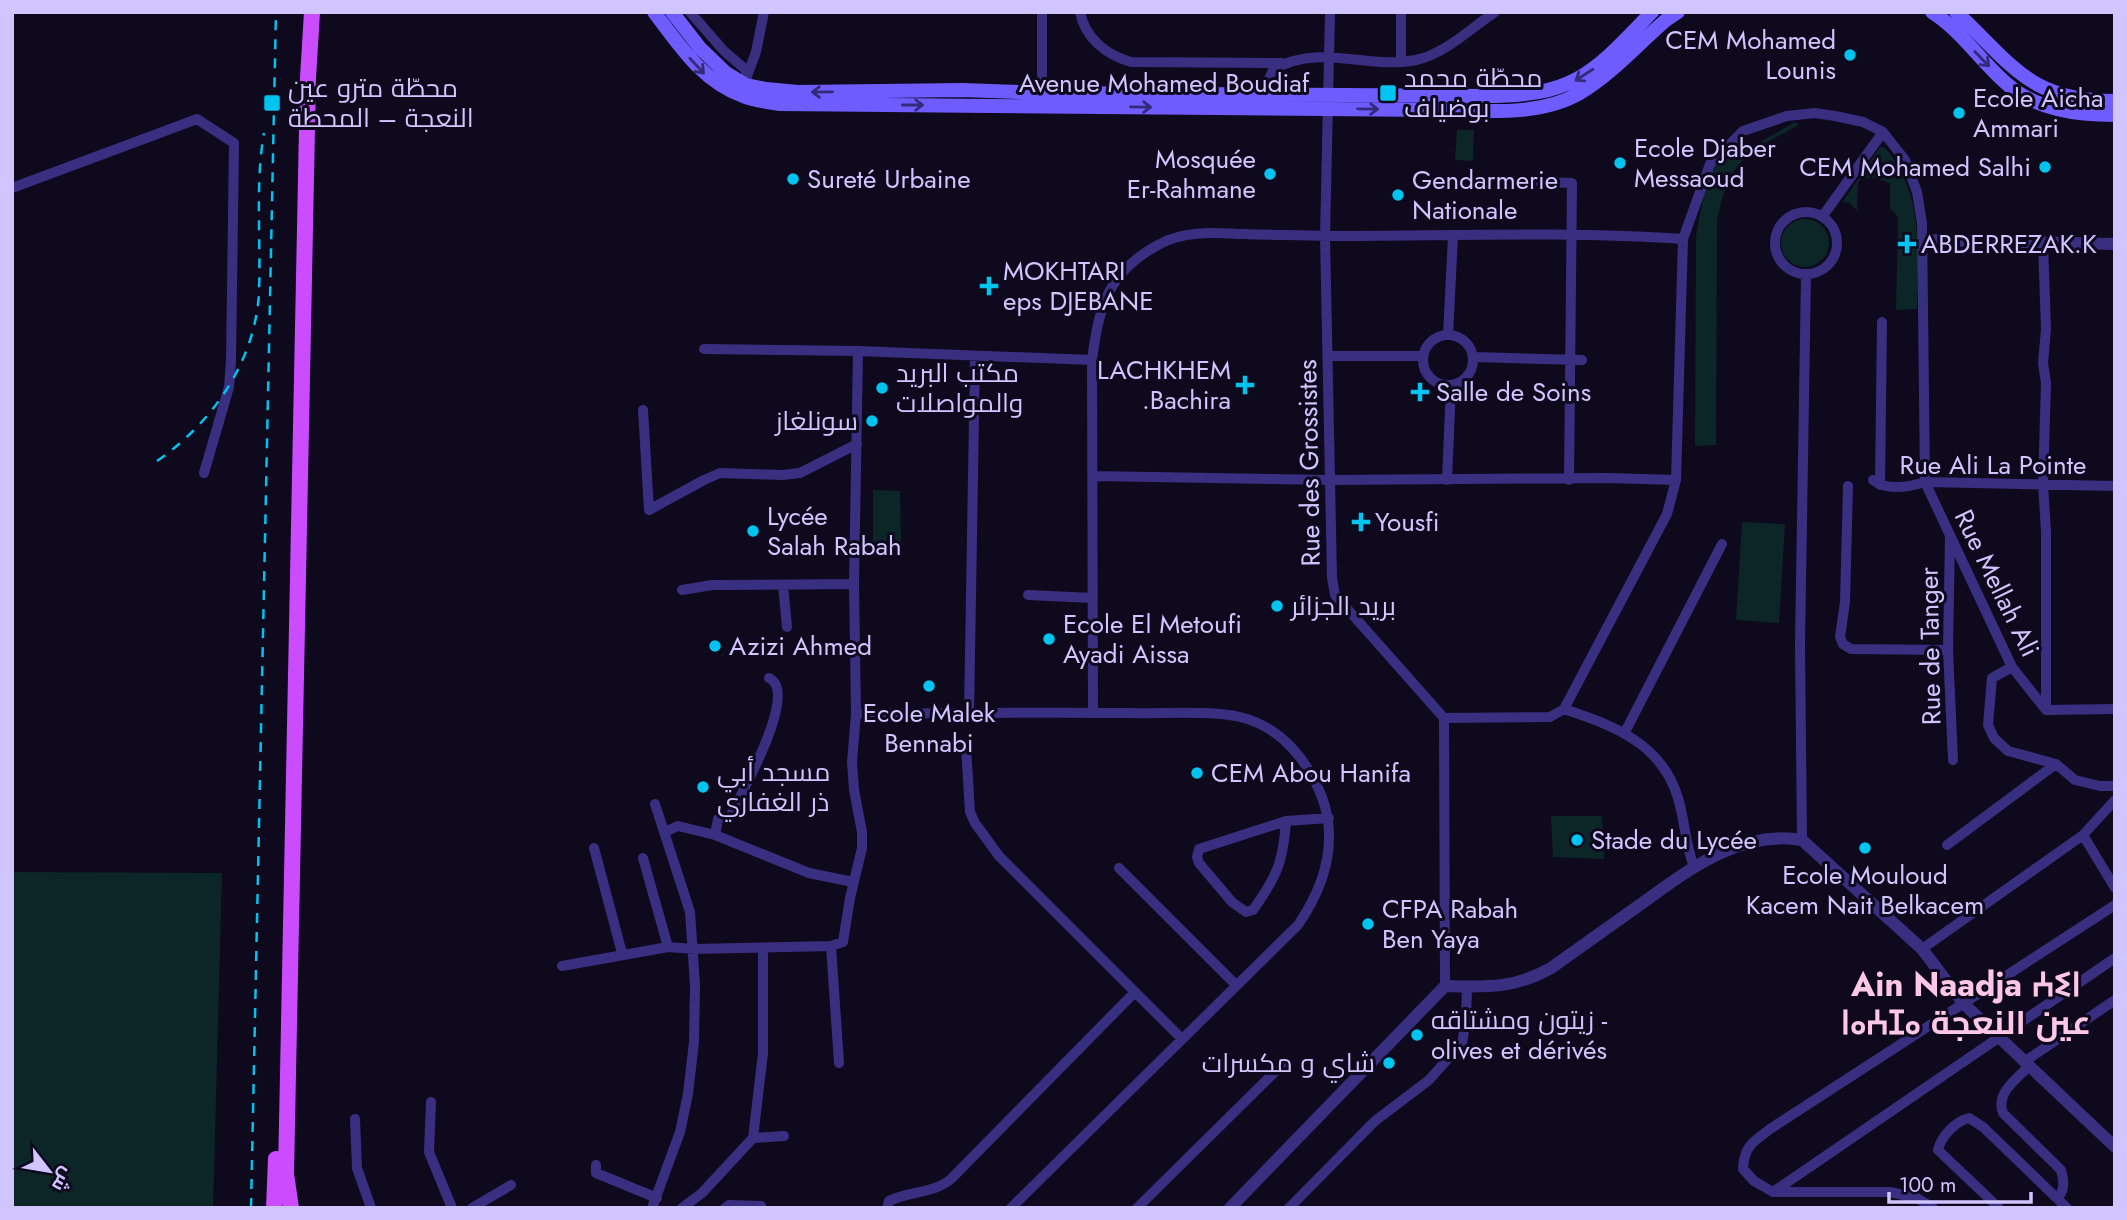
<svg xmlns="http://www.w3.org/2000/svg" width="2127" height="1220" font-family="Jost,Cairo,'Noto Sans Tifinagh',sans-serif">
<rect width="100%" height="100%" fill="#0e091d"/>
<path fill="#0c2627" d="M1795 122 1799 125C1747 153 1728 159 1717 222L1716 445 1695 446 1696 236 1705 187 1716 165 1733 147 1750 148Z
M1457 130H1474L1473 161 1455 160Z
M1880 147 1885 148C1924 191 1918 255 1917 309L1896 310 1898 217 1890 208V183L1875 178H1862L1858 182 1857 211 1849 202 1842 203Z
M1781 243a24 24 0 1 1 48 0a24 24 0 1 1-48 0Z
M873 490 900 491 901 542H873Z
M1742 522 1785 524 1779 623 1736 620Z
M1551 816H1602L1604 859 1553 857Z
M12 872 222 873 213 1208H12Z"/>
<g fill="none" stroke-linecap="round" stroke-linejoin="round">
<path stroke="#392f81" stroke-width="10" d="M690 12 724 51 745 69 747 74 746 90
M1080 12C1085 38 1106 55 1131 62L1282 63
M1330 12 1325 236 1332 578 1335 595 1444 718 1445 986
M1401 61V12
M747 76 756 52 764 12
M1042 93V12
M1262 94 1273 70C1317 42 1369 70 1416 60 1445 54 1471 28 1495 12
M1540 182 1572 183 1569 480
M12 188 197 119 234 143 231 361 229 387 204 473
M1775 243a31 31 0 1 1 62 0a31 31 0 1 1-62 0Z
M1822 217 1883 132
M2043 243 2046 329 2043 363 2046 383 2043 485 2046 531V709
M1423 360a25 25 0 1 1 50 0a25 25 0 1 1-50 0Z
M1448 335 1453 236
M704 349 858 351 1092 360
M1329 356H1423
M1474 357 1582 360
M643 410 649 510 704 480 720 473 782 475 800 473 857 444
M1093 476 1329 480 1607 478 1676 480
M1447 480 1451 386
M1873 480C1887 491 1909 487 1925 482L2115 486
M1880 485 1882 322
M1848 486 1845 602 1840 637 1843 644 1851 649 1948 650
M1950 536 1948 650 1953 760
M783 585 787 627
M682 590 712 585 854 584
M1028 595 1093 598
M2012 667 1992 678 1988 725 1994 738 2008 751 2056 764 2075 780 2100 786H2115
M1564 709C1612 725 1662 743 1678 798 1685 821 1685 844 1694 867
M1093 713 1092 360C1099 306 1108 271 1160 244 1185 230 1216 233 1243 234 1271 235 1300 235 1328 236 1446 236 1565 231 1683 239
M856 714C947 713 1038 712 1128 713 1160 714 1210 710 1240 717 1282 727 1309 762 1323 800 1338 845 1324 887 1298 925L1011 1208
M969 714 975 357
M1444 718 1550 717 1564 709 1667 514 1676 480 1683 239 1710 164 1743 131 1787 116 1815 113 1835 116 1863 122 1883 132 1905 160 1917 192 1922 223 1925 482 2012 667 2046 710 2115 709
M1625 732 1722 544
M966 747 970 812 975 823 999 856 1182 1039
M1286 821C1283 863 1277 876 1253 910L1246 912 1232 902 1199 863 1197 857 1199 849 1286 821 1329 818
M665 832 678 826 715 835 809 873 853 882
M715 835 718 819 730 817C740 795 800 692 769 678
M2083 835 2115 888
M1802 840 1800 644 1806 275
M1947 845 2056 764
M594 848 622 953
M643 858 668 947
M1119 868 1235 984
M831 946 839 1063
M1922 949 2083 835 2115 800
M562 966 668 947 694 949 831 946 843 942 850 898 862 848V832L854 790 852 762 856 714 854 584 858 351
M2024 1062 2115 1000
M2029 1066C2017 1079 1995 1093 2003 1113L2061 1170C2064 1181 2065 1189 2058 1198
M431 1102 429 1152 452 1208
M355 1119 357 1168 371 1208
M753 1138 763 1053V948
M596 1165V1173L657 1198
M1773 1192 2115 958
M472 1208 511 1185
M652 1208 680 1132 688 1094 694 1042 695 985 690 912 655 804
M682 1208 702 1193 753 1138 784 1136
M725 1208 729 1205 761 1206
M887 1208 889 1201C909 1191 933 1194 951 1179L1134 993
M1137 1208 1285 1062
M1289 1208 1375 1121 1429 1080 1462 1043 1466 1020 1467 987
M1933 1208 1917 1198 1890 1192H1773L1754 1181 1743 1169C1744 1146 1753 1142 1770 1129L2115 905
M1999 1208 1938 1150C1941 1136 1956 1121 1969 1118L1983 1127 2067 1208"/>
<path stroke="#392f81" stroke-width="12" d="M1923 240 2115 244
M1230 1208 1445 986C1486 987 1514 989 1551 968 1579 948 1606 929 1634 909 1683 874 1737 829 1802 840L1922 949 1964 1004 2115 1147"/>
<path stroke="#6e5cff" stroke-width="14" d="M654 12C680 46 702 81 743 96 755 101 768 102 780 104L1432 110C1480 110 1537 118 1580 93 1612 74 1638 44 1666 20L1678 12
M672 12 700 48 726 73 746 85 766 89 798 92 963 90 1042 93 1486 96C1576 96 1593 73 1652 12
M1932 12C1962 31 1981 62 2007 84 2036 110 2077 115 2115 115
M1956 12C2013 65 2029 101 2115 101"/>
<path stroke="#cb4cff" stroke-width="16" d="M274 1208 276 1159
M291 1208 286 1174 308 78 312 12"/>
<path stroke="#00c4f0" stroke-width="2.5" stroke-dasharray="10 9" stroke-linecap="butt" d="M157 461C212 423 255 362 259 293 261 240 255 185 264 133
M251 1208 276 12"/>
</g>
<defs><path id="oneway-shaft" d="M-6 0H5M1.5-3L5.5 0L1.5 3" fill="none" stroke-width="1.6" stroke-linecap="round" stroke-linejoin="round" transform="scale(1.75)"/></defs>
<g stroke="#342a77">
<use href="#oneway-shaft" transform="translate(1982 59) rotate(46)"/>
<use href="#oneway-shaft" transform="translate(697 66) rotate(47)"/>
<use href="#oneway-shaft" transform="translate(1584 75) rotate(147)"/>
<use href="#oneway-shaft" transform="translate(822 92) rotate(179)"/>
<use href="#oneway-shaft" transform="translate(913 105)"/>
<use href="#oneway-shaft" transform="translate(1141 107) rotate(1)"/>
<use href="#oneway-shaft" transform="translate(1368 109) rotate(1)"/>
</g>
<g fill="#00c4f0" stroke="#0e091d" stroke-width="2.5">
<circle cx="1850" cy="55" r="7"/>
<rect x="1379" y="84" width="18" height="18" rx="3.5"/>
<rect x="263" y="94" width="18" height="18" rx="3.5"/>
<circle cx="1959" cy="113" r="7"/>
<circle cx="1620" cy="163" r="7"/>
<circle cx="2045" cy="167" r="7"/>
<circle cx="1270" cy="174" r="7"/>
<circle cx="793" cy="179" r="7"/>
<circle cx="1398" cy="195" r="7"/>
<path d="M1903.5 233.5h7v7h7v7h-7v7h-7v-7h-7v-7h7z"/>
<path d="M985.5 275.5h7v7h7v7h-7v7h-7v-7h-7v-7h7z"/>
<path d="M1241.5 374.5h7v7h7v7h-7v7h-7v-7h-7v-7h7z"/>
<circle cx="882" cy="388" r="7"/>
<path d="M1416.5 381.5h7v7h7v7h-7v7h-7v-7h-7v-7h7z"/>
<circle cx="872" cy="421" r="7"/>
<path d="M1357.5 511.5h7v7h7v7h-7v7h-7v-7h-7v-7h7z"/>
<circle cx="753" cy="531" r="7"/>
<circle cx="1277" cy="606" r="7"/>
<circle cx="1049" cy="639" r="7"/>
<circle cx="715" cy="646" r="7"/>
<circle cx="929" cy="686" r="7"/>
<circle cx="1197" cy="773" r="7"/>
<circle cx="703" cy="787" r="7"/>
<circle cx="1577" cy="840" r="7"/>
<circle cx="1865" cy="848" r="7"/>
<circle cx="1368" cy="924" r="7"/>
<circle cx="1417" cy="1035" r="7"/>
<circle cx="1389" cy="1063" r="7"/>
</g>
<g text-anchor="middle" stroke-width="6" stroke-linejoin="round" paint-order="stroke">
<g font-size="26" fill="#d0c5ff" stroke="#0e091d" text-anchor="start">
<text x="1836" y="49" text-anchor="end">CEM Mohamed<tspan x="1836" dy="30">Lounis</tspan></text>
<text x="1404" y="87">محطّة محمد<tspan x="1404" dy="30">بوضياف</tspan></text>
<text x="288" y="97">محطّة مترو عين<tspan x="288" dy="30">النعجة – المحطة</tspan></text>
<text x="1973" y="107">Ecole Aicha<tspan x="1973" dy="30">Ammari</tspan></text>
<text x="1634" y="157">Ecole Djaber<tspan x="1634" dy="30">Messaoud</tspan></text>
<text x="1256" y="168" text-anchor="end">Mosquée<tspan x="1256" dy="30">Er-Rahmane</tspan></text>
<text x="2031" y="176" text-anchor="end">CEM Mohamed Salhi</text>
<text x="807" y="188">Sureté Urbaine</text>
<text x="1412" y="189">Gendarmerie<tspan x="1412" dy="30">Nationale</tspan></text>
<text x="1921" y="253">ABDERREZAK.K</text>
<text x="1003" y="280">MOKHTARI<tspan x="1003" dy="30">eps DJEBANE</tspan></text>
<text x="1231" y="379" text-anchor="end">LACHKHEM<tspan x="1231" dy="30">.Bachira</tspan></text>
<text x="896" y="382">مكتب البريد<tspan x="896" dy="30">والمواصلات</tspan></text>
<text x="1436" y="401">Salle de Soins</text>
<text x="858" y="430" text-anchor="end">سونلغاز</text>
<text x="767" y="525">Lycée<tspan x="767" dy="30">Salah Rabah</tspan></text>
<text x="1375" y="531">Yousfi</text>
<text x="1291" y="615">بريد الجزائر</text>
<text x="1063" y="633">Ecole El Metoufi<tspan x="1063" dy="30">Ayadi Aissa</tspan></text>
<text x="729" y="655">Azizi Ahmed</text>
<text x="929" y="722" text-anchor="middle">Ecole Malek<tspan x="929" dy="30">Bennabi</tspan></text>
<text x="717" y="781">مسجد أبي<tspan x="717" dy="30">ذر الغفاري</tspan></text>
<text x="1211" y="782">CEM Abou Hanifa</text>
<text x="1591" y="849">Stade du Lycée</text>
<text x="1865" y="884" text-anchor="middle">Ecole Mouloud<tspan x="1865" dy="30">Kacem Nait Belkacem</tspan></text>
<text x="1382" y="918">CFPA Rabah<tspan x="1382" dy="30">Ben Yaya</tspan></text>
<text x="1431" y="1029">زيتون ومشتاقه -<tspan x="1431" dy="30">olives et dérivés</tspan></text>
<text x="1375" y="1072" text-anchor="end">شاي و مكسرات</text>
</g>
<g font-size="26" fill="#d0c5ff" stroke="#0e091d">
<text x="1164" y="92">Avenue Mohamed Boudiaf</text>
<text transform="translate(1309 463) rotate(-91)" y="9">Rue des Grossistes</text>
<text x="1993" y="474">Rue Ali La Pointe</text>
<text transform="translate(1997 583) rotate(64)" y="9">Rue Mellah Ali</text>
<text transform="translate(1930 646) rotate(-91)" y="9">Rue de Tanger</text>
</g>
<g font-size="33" font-weight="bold" fill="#ffc7e6" stroke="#0e091d">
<text x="1966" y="996">Ain Naadja ⵄⵉⵏ<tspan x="1966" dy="38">ⵏⴰⵄⵊⴰ عين النعجة</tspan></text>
</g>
</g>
<rect width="2127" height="1220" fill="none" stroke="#d0c5ff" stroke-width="28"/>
<g transform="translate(49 1171) rotate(121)" stroke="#0e091d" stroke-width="5" paint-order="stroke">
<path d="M0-5L12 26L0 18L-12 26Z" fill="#d0c5ff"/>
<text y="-10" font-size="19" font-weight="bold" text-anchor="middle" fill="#d0c5ff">ش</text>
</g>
<path d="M1889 1192v10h142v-10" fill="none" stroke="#d0c5ff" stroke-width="3.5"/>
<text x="1899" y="1192" font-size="21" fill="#d0c5ff" stroke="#0e091d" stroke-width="5" paint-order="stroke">100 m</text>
</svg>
